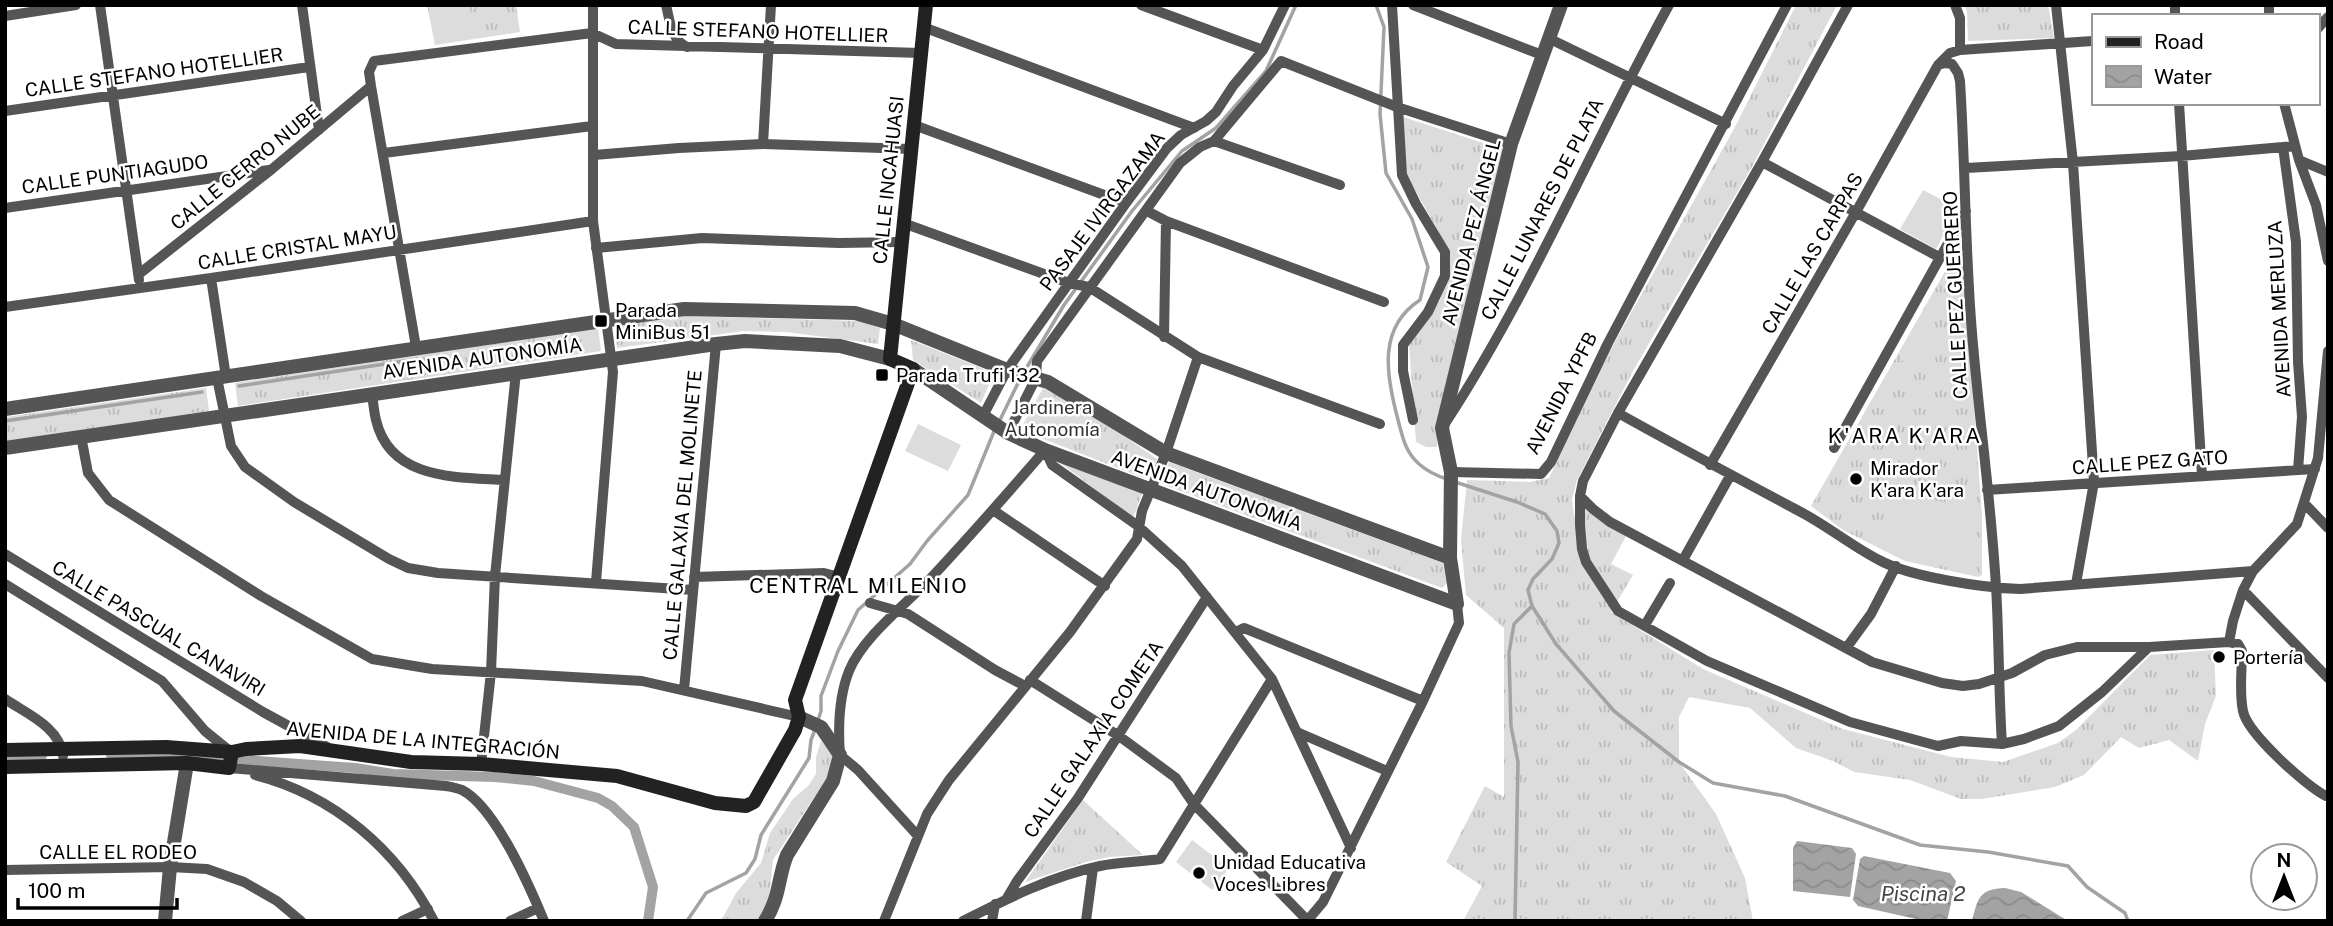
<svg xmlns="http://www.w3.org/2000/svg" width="2333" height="926" font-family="'Public Sans',sans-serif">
<defs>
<pattern id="grass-tufts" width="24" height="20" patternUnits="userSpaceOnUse" patternTransform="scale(1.75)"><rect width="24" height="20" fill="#dcdcdc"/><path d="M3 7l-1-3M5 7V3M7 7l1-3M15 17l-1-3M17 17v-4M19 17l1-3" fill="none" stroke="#bbb"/></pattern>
<pattern id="water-waves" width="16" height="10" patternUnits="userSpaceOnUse" patternTransform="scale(1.75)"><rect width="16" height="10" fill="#a3a3a3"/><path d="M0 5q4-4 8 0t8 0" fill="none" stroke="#8b8b8b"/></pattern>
</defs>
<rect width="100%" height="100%" fill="#fff"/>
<path fill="url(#grass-tufts)" d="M427 5H516L520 32 435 45Z
M1796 5H1837L1753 165 1633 371 1577 480 1572 499 1574 516 1588 507 1626 536 1611 564 1633 575 1611 612 1703 669 1843 729 1951 757 2003 762 2058 743 2076 730 2150 655 2214 650 2216 696 2205 724 2198 761 2169 740 2139 748 2121 737 2084 775 2055 787 1982 799H1961L1910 780 1854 772 1833 761 1796 748 1750 708 1689 697 1679 717V762L1716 814 1745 878 1753 921H1463L1482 886 1446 862 1485 786 1504 797V628L1466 595 1461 540 1467 480 1530 482 1549 478 1612 347 1735 127Z
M1964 5H2048L2054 38 1968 41 1967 11Z
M1403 117 1505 150 1438 423 1437 447H1426L1416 442 1409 345 1440 300 1449 276V250L1406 174Z
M1956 259H1961L1964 265 1982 517V575L1978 577 1905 561 1843 530 1811 506 1951 261Z
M684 316 860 321 880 328 878 344 786 332 744 331 617 348 614 325Z
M598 328 601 351 238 406 235 383Z
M911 340 994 373 981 403 913 360Z
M206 388 209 411 5 441V417Z
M1043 388 1096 416 1157 459 1151 474 1144 478 1020 430Z
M1058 461 1142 494 1133 518Z
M1169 462 1448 565 1450 580 1442 588 1162 484Z
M821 741 832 753V763L826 779 773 860 769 900 757 921H721L736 893 761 863 770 833 793 799 809 785 816 774V757Z
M1083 800 1143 855 1109 857 1086 862 1025 882Z"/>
<path fill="#dcdcdc" d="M428 5H469L474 27 434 35Z
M1923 190 1958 208 1936 249 1900 229Z
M1922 322 1948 337 1925 374 1900 359Z
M918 424 961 445 948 471 905 451Z
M1892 492 1982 510 1970 566 1880 548Z
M1192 840 1229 868 1212 890 1176 862Z"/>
<path fill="url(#water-waves)" d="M1797 841 1852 848 1856 854 1850 897 1793 891V848Z
M1864 856 1950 873 1956 881 1947 921H1925L1858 906 1853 900 1860 859Z
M2005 888 2021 892 2068 921H1972C1978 898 1979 889 2005 888Z"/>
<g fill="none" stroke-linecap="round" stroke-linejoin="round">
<path stroke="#a3a3a3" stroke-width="3.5" d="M1376 5 1384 27 1380 114 1386 173 1412 219 1428 267 1420 300C1378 327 1386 374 1397 416 1402 434 1404 451 1419 464 1427 471 1437 476 1447 479
M1024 372 1064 305 1132 211 1182 151 1216 128 1266 71 1296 5
M239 386 418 359 420 369 424 374
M5 421 202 392
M999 422 1020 379
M1455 482 1517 502 1545 514 1557 531 1559 543 1552 559 1533 579 1528 590 1532 606 1556 644 1614 711 1679 762 1713 783 1785 796 1920 845 1988 852 2068 866 2087 887 2125 913 2128 921
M818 720 821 711V696L838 651 858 610 910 564 927 541 968 495 995 429
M687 921 706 893 746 873 755 859 761 835 809 758 811 740 816 727
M1515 921 1518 762 1511 726 1509 653 1514 624 1532 606"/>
<path stroke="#a3a3a3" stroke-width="10" d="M111 755H175L355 768 393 774 495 777 534 781 598 798 612 806 634 827 653 887 648 921
M5 757 42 756"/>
<path stroke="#555" stroke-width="10" d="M100 5 139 280
M302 5 319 130
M593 5V221L613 372 596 582
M666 5C670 21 671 40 687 47
M1141 5 1263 50
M1392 5 1402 175 1416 204 1445 252V276L1428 312 1403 345V371L1413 420
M1413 5 1542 55
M1848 5 1762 162 1618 413 1583 481 1580 496V525L1582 549 1586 562 1618 611 1707 661 1850 722 1938 746 1961 741 2002 744 2024 739 2059 726 2102 692 2149 647
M1955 5 1960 18V50
M2056 5 2073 163 2094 482 2076 584
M2175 5V16
M2269 5V16
M5 16 76 5
M923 27 1194 128
M2317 29 2328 17
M1548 38 1726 124
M1938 65 1950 53 1960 50 2093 41
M2179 103 2202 476
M2284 103 2299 160 2316 205 2328 261
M5 111 309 67
M914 125 1126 203
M1214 141 1340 185
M763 144 771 5
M2283 147 2296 242 2298 362 2302 417 2298 470
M384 153 592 126
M594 155 679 148 763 144 911 149
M2299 160 2328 172
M1762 162 1939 257
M1966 168 2181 156 2295 146
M5 208 269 170
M1147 211 1166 221 1384 302
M903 223 1069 283 1089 287 1198 357 1380 424
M596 248 702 238 839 243 901 242
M139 274 272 169 371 86
M211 278 226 377
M5 307 211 278 593 221
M1164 337 1166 221
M416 347 371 86 369 72 374 61 592 33 616 44 921 53
M217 378 231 446 245 467 294 502 389 559 408 568 438 573 693 590
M372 393C373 402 374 412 376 420 390 480 456 477 504 480
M1618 413C1677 446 1737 478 1797 510 1825 524 1850 545 1879 560 1910 577 1984 588 2020 589L2253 571
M983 416 1007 370 1126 203 1167 148 1181 135 1206 121 1216 112 1233 86 1263 50 1285 5
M1446 422C1532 290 1593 143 1669 5
M1008 433 1036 378 1037 361 1180 163 1200 147 1214 141 1281 61 1397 107 1511 144
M81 436 88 473 109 500 261 596 372 659 432 669 642 681 799 717
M1834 448 1966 211
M1710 465 1856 212 1938 65 1945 63 1952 64 1958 73 1960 81C1965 161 1965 240 1971 320 1978 415 1993 510 1997 606 1999 652 1999 697 2002 744
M1451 472 1541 474 1551 462 1608 343 1787 5
M1987 490 2315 469
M1580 496 1593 509 1610 522 1872 662 1942 683 1963 686 1979 684 2012 673 2045 655 2077 647H2149L2229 642 2238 644 2242 651C2242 670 2239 692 2243 711 2247 733 2306 786 2326 796
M2304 503 2328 528
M993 510 1105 586
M5 554 263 712 327 747
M1683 560 1730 476
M694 577 824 573 840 577
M5 584 162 681 205 731 231 752
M2243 590 2328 678
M870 603 908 614 995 670 1025 686
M1645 625 1670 583
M1236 632 1244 628 1423 701
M2229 642 2233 621 2243 590 2253 571 2297 524 2318 458 2328 351
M1847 647 1871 614 1896 566
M1030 680 1119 736 1176 778 1193 803 1307 920
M684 690 716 344
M5 699C27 714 60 727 63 756
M1297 732 1387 771
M481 764 491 672 495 576 516 372
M229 768 446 786C451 787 457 788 462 790 495 807 530 887 544 921
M255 775C333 795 397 849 434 921
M918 836 858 770 840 755C838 728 839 696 849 671 863 637 906 604 931 578 970 536 1008 493 1045 450L1052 465 1138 526 1182 566 1272 679 1351 848
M5 870 170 867 207 869 244 882 277 901 301 921
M1007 898 1017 881 1078 798 1207 597
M402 921 428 909
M510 921 538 908
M884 921 927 814 949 780 1070 632 1137 539 1142 511 1166 453 1198 357
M963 921C1006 899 1052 876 1100 866 1119 862 1140 862 1160 859L1272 679
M992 921 995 904
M1086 921 1093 868
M1307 921 1323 902 1423 701 1459 623 1457 604"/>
<path stroke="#555" stroke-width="14" d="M913 369 1008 433 1045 450 1457 604 1450 558 1451 472 1442 428 1511 144 1561 5
M5 409 684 309 855 313 893 324 1007 370 1048 382 1166 453 1450 558
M5 448 716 344 745 341 840 346 890 359
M165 921 170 867 187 763
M765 921C781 895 777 880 787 855L833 781 840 755 821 727 799 717"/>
<path stroke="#222" stroke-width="14" d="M5 750 166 747 232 752 246 749 300 746 411 762 481 764 617 776 715 803 746 806 754 802 795 730 799 717 795 700 913 369 890 359 926 5
M5 767 187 763 229 768 232 752"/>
</g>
<g fill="#000" stroke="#fff" stroke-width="2.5">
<rect x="594" y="314" width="14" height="14" rx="3.5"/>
<rect x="875" y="368" width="14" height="14" rx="3.5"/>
<circle cx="1856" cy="479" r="7"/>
<circle cx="2219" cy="657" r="7"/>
<circle cx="1199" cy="873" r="7"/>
</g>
<g text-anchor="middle" stroke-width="5" stroke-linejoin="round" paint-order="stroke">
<g font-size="19" fill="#000" stroke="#fff">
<text transform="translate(758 31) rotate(2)" y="7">CALLE STEFANO HOTELLIER</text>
<text transform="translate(154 72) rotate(-8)" y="7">CALLE STEFANO HOTELLIER</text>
<text transform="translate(245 167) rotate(-39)" y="7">CALLE CERRO NUBE</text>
<text transform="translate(115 174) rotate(-8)" y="7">CALLE PUNTIAGUDO</text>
<text transform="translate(888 180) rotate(-84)" y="7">CALLE INCAHUASI</text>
<text transform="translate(1542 209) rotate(-63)" y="7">CALLE LUNARES DE PLATA</text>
<text transform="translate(1102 211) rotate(-53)" y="7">PASAJE IVIRGAZAMA</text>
<text transform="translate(1471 232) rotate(-76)" y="7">AVENIDA PEZ ÁNGEL</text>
<text transform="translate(297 247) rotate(-9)" y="7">CALLE CRISTAL MAYU</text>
<text transform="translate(1812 253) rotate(-60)" y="7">CALLE LAS CARPAS</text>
<text transform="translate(1955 295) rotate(-93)" y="7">CALLE PEZ GUERRERO</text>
<text transform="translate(2279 309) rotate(-93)" y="7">AVENIDA MERLUZA</text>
<text transform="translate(482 358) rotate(-8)" y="7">AVENIDA AUTONOMÍA</text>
<text transform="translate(1561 393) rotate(-63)" y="7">AVENIDA YPFB</text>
<text transform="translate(2150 462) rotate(-4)" y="7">CALLE PEZ GATO</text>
<text transform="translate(1207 490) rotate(20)" y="7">AVENIDA AUTONOMÍA</text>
<text transform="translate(682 515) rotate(-85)" y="7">CALLE GALAXIA DEL MOLINETE</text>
<text transform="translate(159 628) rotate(31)" y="7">CALLE PASCUAL CANAVIRI</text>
<text transform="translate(1093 739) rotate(-56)" y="7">CALLE GALAXIA COMETA</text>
<text transform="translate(423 740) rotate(5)" y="7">AVENIDA DE LA INTEGRACIÓN</text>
<text x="118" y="859">CALLE EL RODEO</text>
</g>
<g font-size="19" fill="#000" stroke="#fff" text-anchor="start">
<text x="615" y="317">Parada<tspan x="615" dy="22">MiniBus 51</tspan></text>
<text x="896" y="382">Parada Trufi 132</text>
<text x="1870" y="475">Mirador<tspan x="1870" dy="22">K'ara K'ara</tspan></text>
<text x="2233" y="664">Portería</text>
<text x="1213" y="869">Unidad Educativa<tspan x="1213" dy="22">Voces Libres</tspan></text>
</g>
<g font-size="19" fill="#333" stroke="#fff">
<text x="1052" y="414">Jardinera<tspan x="1052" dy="22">Autonomía</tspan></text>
</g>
<g font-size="21" letter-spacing="2" fill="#000" stroke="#fff">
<text x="1905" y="443">K'ARA K'ARA</text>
<text x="859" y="593">CENTRAL MILENIO</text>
</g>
<g font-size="21" font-style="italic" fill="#444" stroke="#fff">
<text x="1923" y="901">Piscina 2</text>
</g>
</g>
<rect width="2333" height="926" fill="none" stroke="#000000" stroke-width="14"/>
<rect x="2092" y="14" width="228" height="91" fill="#ffffff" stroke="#999999" stroke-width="2"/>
<rect x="2106" y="37" width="35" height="10" fill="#222222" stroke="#999999" stroke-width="2"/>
<text x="2154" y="49" font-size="21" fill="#000000">Road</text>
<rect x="2106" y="66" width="35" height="21" fill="url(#water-waves)" stroke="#999999" stroke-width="2"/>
<text x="2154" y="84" font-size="21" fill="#000000">Water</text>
<g transform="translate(2284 877)"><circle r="33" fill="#ffffff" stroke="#999999" stroke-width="2"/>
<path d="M0-5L12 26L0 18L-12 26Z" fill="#000000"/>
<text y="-10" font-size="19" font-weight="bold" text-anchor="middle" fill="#000000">N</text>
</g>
<path d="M18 898v10h159v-10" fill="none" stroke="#000000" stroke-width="3.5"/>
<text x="28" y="898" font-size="21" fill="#000000" stroke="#ffffff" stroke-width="5" paint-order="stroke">100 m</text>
</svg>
